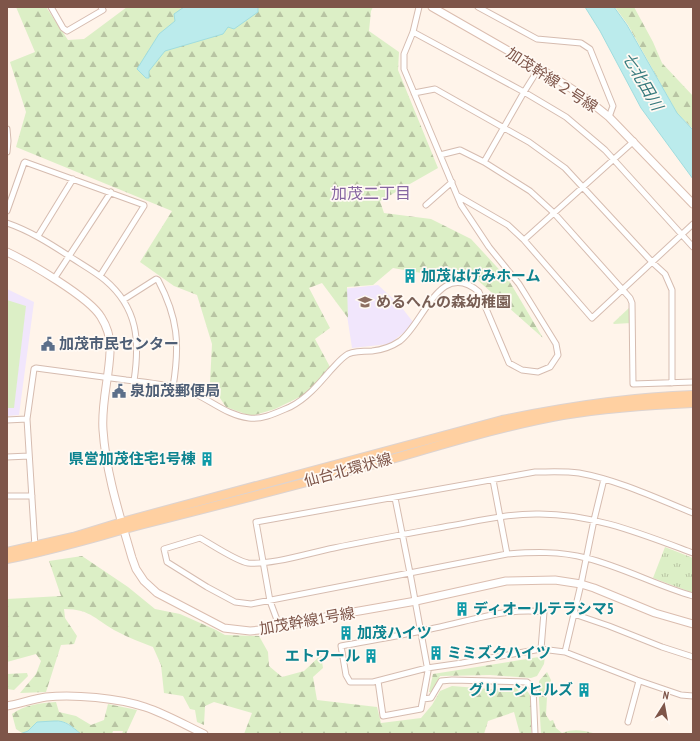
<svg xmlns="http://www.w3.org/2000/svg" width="700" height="741" font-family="'PT Sans Narrow','Noto Sans JP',sans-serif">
<defs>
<pattern id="grass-tufts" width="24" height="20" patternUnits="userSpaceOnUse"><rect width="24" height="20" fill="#dcefc6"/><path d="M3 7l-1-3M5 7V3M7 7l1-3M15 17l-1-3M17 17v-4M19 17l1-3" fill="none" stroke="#b8c4a3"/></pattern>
<pattern id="forest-firs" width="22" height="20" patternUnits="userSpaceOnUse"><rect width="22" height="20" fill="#dcefc6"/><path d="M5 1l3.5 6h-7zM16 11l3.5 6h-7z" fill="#b8c4a3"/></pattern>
</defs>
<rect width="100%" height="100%" fill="#fff4ea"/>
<path fill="#f1e6fc" d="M378 285 399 304 413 322 406 331 389 344 352 348 343 289Z
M7 289 34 302 19 415 7 416Z"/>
<path fill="url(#grass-tufts)" d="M630 307 631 323 614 324 613 323Z
M665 547 693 558V593L653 578Z"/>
<path fill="url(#forest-firs)" d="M16 7H46L68 40 84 39 127 7H373L371 11 369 31 399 52 398 70 438 168 380 201 384 213 431 219 471 239 508 279 543 338 474 277H444L393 268 373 285 347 287 348 318 322 283 309 288 330 328 315 339 330 367 306 394 275 409 251 416 226 407 210 383 212 344 197 295 174 286 140 262 172 211 16 147 26 112 10 62 35 52Z
M615 7H634L653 42 662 63 693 96V129L677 113 628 25Z
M82 556 128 587 155 609 180 614 216 630 225 635 259 636 268 652 269 666 282 677 304 671 321 655 323 668 313 677 317 700 377 707 381 723 421 718 432 705 440 691 452 686 490 689 524 687 531 696V734H520L514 712 488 721 484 734H244L252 713 214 702 205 706 204 725 197 722 195 710 190 709 183 696 164 693 161 665 153 647C141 642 129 638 118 632 96 621 92 609 64 609L65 618 77 636 74 644 61 645 46 692 20 693 36 674 41 661 36 654 7 662V599L61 596 49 561Z
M545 656 544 664 537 676 531 678 490 675 440 676 432 692H429L433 674Z
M547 672 551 680 547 697 546 715 550 721 553 720 556 728 562 733C573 729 581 730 593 733V734H541L539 700V681Z
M27 673 28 676 14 690 7 689V674Z
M56 702 59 712 76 716 91 725 104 720 108 704 137 710 126 734H122L123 731H113L112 734H81L69 724 61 721 37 722 28 731 22 733 16 729 12 714C24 705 41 703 56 702Z"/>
<path fill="#dcefc6" d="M7 300 26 306 14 408H7Z"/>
<path fill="#bbebec" stroke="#a0dddf" d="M184 7H258V12L234 29 228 27 223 34 165 51 149 71V78H146L137 69 159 34 175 21 174 14Z
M585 7H614L627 25 677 113 693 130V179L641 108 600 31Z
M54 721C66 720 72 727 81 734H20L28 731 37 722Z"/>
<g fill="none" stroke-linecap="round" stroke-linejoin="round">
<defs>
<path id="street" d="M51 7 63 28 67 31 103 10 101 7
M478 7 537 39 581 43 590 49 613 106 609 117
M413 32 524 92 566 117 605 150 693 247
M414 93 435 89 529 142 565 168 653 263 665 274 672 290V383
M7 129 8 141 7 152
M440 155 460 150 484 162 530 191 554 213 630 298 632 303 633 384 693 382
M484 162 524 92 539 68
M458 196 508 225 524 240 592 318 693 224
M426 205 452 182
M7 211 24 163 25 162 144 205V206L100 276
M7 223C30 231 49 243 69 256 81 264 94 271 105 280 138 308 140 341 134 381
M38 236 73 179
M524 240 634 141
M54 279 111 192
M123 300 156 279 158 280C178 318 180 344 173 387
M7 420 27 419
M7 457 29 456
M493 480 507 554
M7 496H32
M35 547 27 419 34 369 36 368C66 372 96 376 126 380 145 382 165 384 183 389 207 396 224 415 249 418 263 420 278 412 290 407 306 399 318 385 330 371 336 365 341 358 348 354 355 351 363 351 372 351 382 350 391 347 400 341 424 323 440 258 479 292L509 363 522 370 538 372 550 367 558 355 556 344 519 284 489 247 461 205 404 69V54L413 32 419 7
M693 553C642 534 591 513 536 514 506 514 478 521 449 526 411 533 372 540 334 548 309 553 272 565 248 563 236 561 211 544 200 538L164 549 167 562 207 587 235 602 251 604 507 554C533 552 560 551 586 558 623 567 657 586 693 596
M574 614 609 626 662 647 693 657
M280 628 270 601 256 522 535 472C549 472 564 471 579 473 618 480 656 498 693 513
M541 649 544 612C508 607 470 621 435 628 404 635 373 640 341 646L346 675 350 682H373L427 668 462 663 541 649 565 652 637 680 681 695 693 696
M565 652 581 584 594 520 604 479
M378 681 383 716 421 709 428 671 410 573 395 498
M423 699 431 698 441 681 452 680 527 682 533 688 535 734
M628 722 639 681"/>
<path id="secondary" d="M432 7 547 73 583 96 609 117 693 204
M7 252C30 263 89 297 101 317 108 328 111 339 110 352 109 378 101 404 103 430 106 474 120 516 132 558L136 569 144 581 157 593 224 628 250 631 280 628 325 617 416 601 506 581 555 580 581 584 594 588 655 613 693 624
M7 706C20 704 32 699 46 697 74 694 118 698 145 707 166 714 185 725 204 734"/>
<path id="primary" d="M7 552 73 537 122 522 502 420C565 407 628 397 693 395
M7 559C54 550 98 536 144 524 219 505 293 486 367 466 432 448 496 427 563 415 606 408 649 405 693 403"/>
</defs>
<use href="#street" stroke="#d6bcb0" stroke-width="7"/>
<use href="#secondary" stroke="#dbbdaf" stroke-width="9"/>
<use href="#primary" stroke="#ddd3d0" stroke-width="10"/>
<use href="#street" stroke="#fff" stroke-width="5"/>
<use href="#secondary" stroke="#fff" stroke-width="7"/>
<use href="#primary" stroke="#ffd0a1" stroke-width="8"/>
</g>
<defs>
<symbol id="building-bare" viewBox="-9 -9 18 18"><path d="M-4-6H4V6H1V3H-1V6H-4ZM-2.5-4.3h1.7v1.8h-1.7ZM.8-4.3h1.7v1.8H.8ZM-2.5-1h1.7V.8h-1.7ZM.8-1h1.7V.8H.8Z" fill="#0f9aa8" stroke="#fff9f3" stroke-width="2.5" paint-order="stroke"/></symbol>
<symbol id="school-bare" viewBox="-9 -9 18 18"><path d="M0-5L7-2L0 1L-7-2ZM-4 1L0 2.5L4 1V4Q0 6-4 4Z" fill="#8d6e63" stroke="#fff9f3" stroke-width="2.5" paint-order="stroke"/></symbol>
<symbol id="civic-bare" viewBox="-9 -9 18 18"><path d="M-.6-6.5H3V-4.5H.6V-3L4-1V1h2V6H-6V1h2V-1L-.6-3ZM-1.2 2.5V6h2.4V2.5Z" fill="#5c6f8a" stroke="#fff9f3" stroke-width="2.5" paint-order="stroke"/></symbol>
</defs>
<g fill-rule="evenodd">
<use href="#building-bare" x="400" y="266" width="20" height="20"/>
<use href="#school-bare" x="355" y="292" width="20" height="20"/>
<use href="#civic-bare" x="38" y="334" width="20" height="20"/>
<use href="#civic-bare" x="109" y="381" width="20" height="20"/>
<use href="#building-bare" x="197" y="449" width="20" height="20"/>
<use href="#building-bare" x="452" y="599" width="20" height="20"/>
<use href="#building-bare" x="336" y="623" width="20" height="20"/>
<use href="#building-bare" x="426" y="643" width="20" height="20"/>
<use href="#building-bare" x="361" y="646" width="20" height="20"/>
<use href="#building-bare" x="574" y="680" width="20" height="20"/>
</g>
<g text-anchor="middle" stroke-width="3.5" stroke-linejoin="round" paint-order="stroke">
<g font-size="15" fill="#7e5549" stroke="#fff9f3">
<text transform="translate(552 80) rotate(33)" y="5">加茂幹線２号線</text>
<text transform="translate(348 470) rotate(-15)" y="5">仙台北環状線</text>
<text transform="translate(307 621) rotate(-10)" y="5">加茂幹線1号線</text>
</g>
<g font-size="15" font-weight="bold" fill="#0d838f" stroke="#fff9f3" text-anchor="start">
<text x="421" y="281">加茂はげみホーム</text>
<text x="196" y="464" text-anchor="end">県営加茂住宅1号棟</text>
<text x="473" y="614">ディオールテラシマ5</text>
<text x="357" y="638">加茂ハイツ</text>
<text x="447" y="658">ミミズクハイツ</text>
<text x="360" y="661" text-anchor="end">エトワール</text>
<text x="573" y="695" text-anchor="end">グリーンヒルズ</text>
</g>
<g font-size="15" font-weight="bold" fill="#785e54" stroke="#fff9f3" text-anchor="start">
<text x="376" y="307">めるへんの森幼稚園</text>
</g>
<g font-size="15" font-weight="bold" fill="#4e5e75" stroke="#fff9f3" text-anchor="start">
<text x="59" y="349">加茂市民センター</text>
<text x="130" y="396">泉加茂郵便局</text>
</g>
<g font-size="16" font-style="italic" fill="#377a7d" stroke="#fff9f3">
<text transform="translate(643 81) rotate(60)" y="6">七北田川</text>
</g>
<g font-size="16" fill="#8565a1" stroke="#fff9f3">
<text x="371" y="199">加茂二丁目</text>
</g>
</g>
<rect width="700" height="741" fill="none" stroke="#7e5549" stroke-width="16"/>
<g transform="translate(664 705) rotate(11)" stroke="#fff9f3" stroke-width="3" paint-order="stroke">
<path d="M0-3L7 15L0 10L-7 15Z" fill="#7e5549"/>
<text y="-6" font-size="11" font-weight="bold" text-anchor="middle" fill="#7e5549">N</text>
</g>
</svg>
